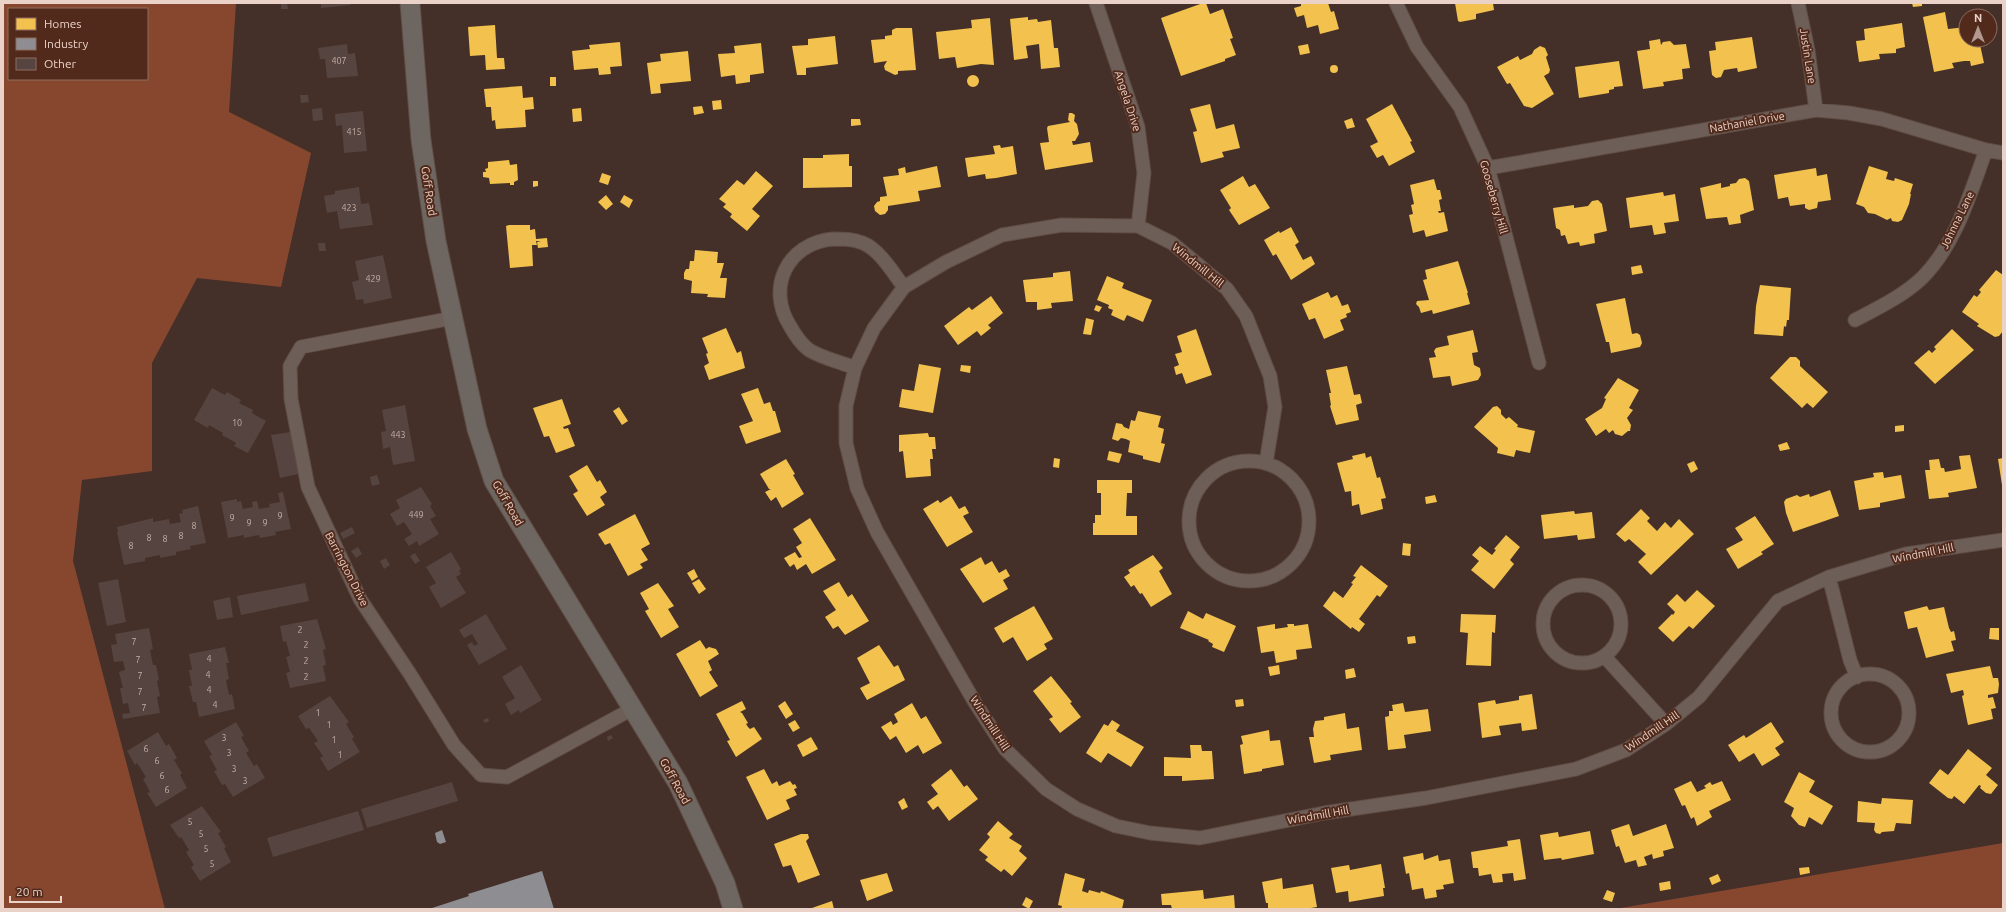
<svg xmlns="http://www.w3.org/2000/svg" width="2006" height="912" font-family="Ubuntu,sans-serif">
<rect width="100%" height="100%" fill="#443028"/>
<path fill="#87472f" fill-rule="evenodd" d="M3 3H236L229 112 311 153 281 287 197 278 152 363V471L82 480 73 561 165 909H3ZM9 9H147V79H9Z
M2003 843V909H1615Z"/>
<path fill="#f2c14e" d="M1203 3H1206L1210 14 1223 9 1233 38 1230 39 1236 55 1225 59V61L1181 76 1161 18Z
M1301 3H1328L1331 12 1334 11 1339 29 1320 34 1318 25 1307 28 1304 15 1297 17 1294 8 1301 6Z
M1455 3H1493L1494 10 1476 14V19L1460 22 1458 21Z
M1912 3H1922V6L1913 7Z
M1945 12 1948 29 1966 27V40H1979L1984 63 1971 66 1970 61H1964L1952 63 1954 68 1934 72 1923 17Z
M1028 17V20L1037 19 1038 22 1051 20 1054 48H1058L1060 67 1041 69 1039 44 1026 46 1028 58 1014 60 1010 19Z
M990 18 994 65 981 64 957 68 955 57 939 59 936 32 972 28 971 20Z
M1902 23 1905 47 1896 49V53L1879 54 1880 59 1859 62 1856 41 1865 40 1864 29Z
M495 25 497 58H504L505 69 486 70 485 55 470 56 468 27Z
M896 28H912L916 70 898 71V74L895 75 885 70 884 66 887 61 874 63 871 40 885 39V36L892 35V30Z
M835 36 838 64 806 68V75H797L792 46 808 45V39Z
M1752 37 1757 68 1738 72 1737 68 1724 70 1721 77 1716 78 1712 75 1709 51 1716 50 1715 42Z
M1660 39 1661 45 1663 42 1670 41 1674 45 1686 44 1690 68 1682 69 1683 79 1663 82 1664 86 1643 89 1637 51 1650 49 1649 41Z
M620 42 622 66 610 67 611 74 599 75 598 68 574 70 572 51 590 49 589 45Z
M761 43 764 73 750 75V82L736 84 735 75 721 77 718 54 735 53 734 46Z
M1308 44 1310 53 1300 55 1298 46Z
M1540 46 1545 48 1548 55 1546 57 1550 70 1549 73 1544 76 1554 94 1532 108 1524 106 1510 83 1507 84 1497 67 1518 56 1520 60 1532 54 1534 50Z
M688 51 691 81 660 84 661 93 651 94 647 63 661 61 660 54Z
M1619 61 1623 86 1614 87V89L1609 90V93L1579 98 1575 67Z
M1330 69a4 4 0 1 1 8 0a4 4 0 1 1-8 0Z
M967 81a6 6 0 1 1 12 0a6 6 0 1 1-12 0Z
M550 77H556V86H550Z
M522 86 523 98 533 97 534 109 525 110 526 127 496 129 495 120 492 121 491 107H486L484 89Z
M721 100 722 109 713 110 712 101Z
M1210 104 1216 129 1234 124 1240 148 1222 152 1224 157 1201 163 1193 132 1197 131 1190 109Z
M1392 104 1412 141 1410 142 1415 152 1389 166 1383 155 1377 158 1370 146 1378 142 1366 119Z
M702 106 704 113 694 115 693 107Z
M581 108 582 121 573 122 572 109Z
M1069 113H1072L1075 115 1074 121 1077 124 1079 134 1075 141H1072L1073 145 1090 142 1093 162 1045 170 1040 143 1049 142 1047 128 1048 126 1070 122 1068 120Z
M1352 118 1355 127 1347 129 1344 121Z
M851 119H860L861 125 851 126Z
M1000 145 1001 148 1013 146 1017 174 996 178 986 179 985 174 968 177 965 158 995 154 993 146Z
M849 154V166H852V187L803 188V158H823V155Z
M509 160 510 165 517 164 518 180 514 182V185H510V183L490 184 489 178 483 177V172H486L485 169 488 168V162Z
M937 166 941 187 918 191 920 201 888 206V210L885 214 880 215 875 211 874 206 877 202 880 201V197L887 196 883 177 899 175 898 169 905 167 906 173Z
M1869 166 1888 172 1886 179 1894 181 1895 178 1913 184 1910 194H1911L1909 204 1902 220 1898 222 1892 221 1891 218 1887 220 1875 214 1868 213 1864 207 1856 204Z
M1816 168 1817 176 1827 174 1831 200 1818 202 1817 208 1809 210 1805 208V204L1790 206 1788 197 1778 199 1774 175Z
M756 171 773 186 752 209 760 216 747 231 730 217 732 214 723 207 726 204 719 199 737 180 744 185Z
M602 173 611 176 608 185 599 182Z
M1243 176 1249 187 1255 184 1270 208 1239 225 1229 210 1231 208 1220 190Z
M1745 178 1749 181 1754 210 1740 215 1741 223 1729 225 1727 217 1706 219 1700 188 1721 183V188L1730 186V184L1736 183 1739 179Z
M1434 179 1437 190H1440L1442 199 1439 200 1441 211H1438L1439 213 1444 212 1448 231 1426 237 1424 230 1413 233 1409 215 1413 214 1411 205 1414 204 1410 185Z
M533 181H538V186L533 187Z
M1663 192 1664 196 1675 194 1679 221 1664 223 1666 233 1654 235 1652 225 1630 228 1626 198Z
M606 195 613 204 606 210 598 202Z
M624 195 633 200 629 208 620 202Z
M1598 200 1602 204 1607 231 1594 234 1595 243 1580 246 1579 242 1568 244 1565 235 1561 236 1560 230 1556 228 1553 208 1574 205V208L1588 206 1592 201Z
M509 225H530V230L535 229 536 239 547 238 548 247 538 248 537 242 541 241H536L537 245H532L533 266 510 268 506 226Z
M1291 227 1299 242 1295 245 1303 260 1311 256 1315 264 1291 280 1276 254 1273 256 1264 240 1279 231 1280 233Z
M695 250 718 252 717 263H724L720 278H727L725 298 707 297 708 294 691 293 692 281 684 279V273L686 269H689L690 261H694Z
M1458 261 1468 293H1467L1470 304 1433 314 1432 310 1421 313 1419 307 1416 304 1417 301 1429 300 1423 280 1427 279 1425 270Z
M1641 265 1643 273 1632 275 1631 267Z
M1996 270 2003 275V331L1999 336 1995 337 1977 326 1979 324 1962 312 1974 295 1977 297 1981 292 1979 290Z
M1070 271 1073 301 1051 303 1052 308 1037 310V302H1026L1023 280 1053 277V273Z
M1107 276 1124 283 1122 288 1152 300 1143 322 1127 315 1124 321 1111 315 1113 310 1108 308 1109 305 1097 300Z
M1760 285 1791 288 1789 320H1787L1786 327 1784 326 1783 336 1754 334 1756 306Z
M1328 292 1331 298 1337 295 1342 306 1348 304 1351 312 1346 314 1347 317 1340 320 1344 330 1324 339 1315 318 1309 320 1302 304Z
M991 296 1003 313 988 325 991 328 981 336 977 331 958 345 944 326 969 307 972 310Z
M1625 298 1632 334 1637 333 1640 335 1642 343 1640 347 1611 353 1609 342H1606L1596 304Z
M1096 305 1102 307 1099 312 1094 310Z
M1086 318 1094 320 1091 335 1083 334Z
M726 328 737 353 741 351 745 368 709 380 704 366 709 363 706 354 708 353 702 338Z
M1196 329 1212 375 1186 384 1182 373 1176 375 1174 367 1179 365 1175 354 1182 352 1177 336Z
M1952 329 1974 350 1935 384 1914 363 1929 350 1932 353 1936 349 1934 347Z
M1473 330 1478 352 1472 353 1474 365 1480 368 1481 375 1478 380 1452 386 1450 376 1433 378 1429 358 1436 357 1434 351 1436 348 1449 345 1447 336Z
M1790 357H1796L1800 361V366L1828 392 1813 408 1807 403 1802 408 1770 378Z
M919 364 941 368 933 413 899 407 902 389 914 391Z
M961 365 971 366 970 373 960 371Z
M1347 366 1354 395 1360 394 1362 403 1356 405 1359 420 1336 425 1330 406 1331 405 1329 393H1331L1326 370Z
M1618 378 1639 390 1629 408 1633 410 1627 418 1631 425 1630 431H1628L1622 436 1615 434 1613 430 1609 433 1606 429 1596 436 1585 419 1602 408 1606 399 1604 398Z
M758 388 764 404 770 402 773 411H775L781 432 746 444 739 426 753 421 741 394Z
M562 399 571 424 563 427 564 429 568 428 575 446 556 453 549 436 544 437 533 408Z
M1497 406 1501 410V414L1506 419 1509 417 1518 425 1517 427 1535 431 1530 453 1516 450 1514 457 1497 453 1498 448 1474 427 1493 407Z
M619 407 628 421 622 425 613 411Z
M1138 411 1161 416 1158 427 1164 429 1161 443 1165 444 1160 463 1143 459V456L1128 452 1130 441 1126 439 1121 438 1118 441 1112 439 1116 423 1122 424 1124 427 1129 429 1131 420 1135 421Z
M1904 425V431L1895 432V426Z
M928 433 929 437H935L936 449H932L933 459H930L931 476 906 478 903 451 899 452V435Z
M1787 442 1790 449 1780 451 1778 445Z
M1109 451 1122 454 1119 463 1107 460Z
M1365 453 1366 458 1371 456 1377 478 1380 477 1386 498 1381 499 1383 509 1361 515 1359 504 1352 506 1351 491 1345 492 1337 463 1353 459 1352 456Z
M1970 455 1977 488 1948 493 1949 497 1929 499 1925 470H1930L1929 460 1939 459 1941 468H1944L1945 472 1961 469 1959 456Z
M1054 458 1060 459 1059 468 1053 467Z
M2003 458V485H2002L1998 459Z
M786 459 795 474 793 475 804 494 782 508 776 497 771 501 765 492 771 489H769L760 474Z
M1694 461 1698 469 1691 473 1687 464Z
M587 465 597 482 600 480 607 492 600 497 605 505 587 516 573 494 578 491 569 476Z
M1883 472 1884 478 1901 475 1905 498 1880 503V507L1859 510 1854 481 1874 477 1873 473Z
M1097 480H1132V493H1127L1126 516H1137V535H1093V523H1095V515H1101V493H1097Z
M1830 490 1839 516 1793 532 1786 513 1784 502 1786 499 1797 495 1800 497 1809 494 1810 497Z
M1435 495 1437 502 1426 504 1425 497Z
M951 496 959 509 965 506 969 513 963 516 973 532 947 547 923 509 938 500 940 503Z
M1641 509 1650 518 1647 521 1657 531 1665 522 1671 528 1679 519 1694 534 1651 575 1638 562 1646 554 1629 539 1625 542 1616 534Z
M1574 511 1575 514 1592 512 1595 538 1578 540 1577 535 1544 539 1541 515Z
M635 514 650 544 641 549 648 560 640 564 643 568 628 576 610 543 605 545 598 534Z
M1755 516 1774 544 1761 552 1763 554 1738 569 1726 549 1743 540 1735 528Z
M810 518 836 560 812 574 806 564 797 570 794 564 790 567 784 558 795 552 799 558 802 557 796 547 802 543 793 529Z
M1506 535 1520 547 1510 560 1514 564 1494 589 1471 570 1479 561 1472 555 1480 546 1492 555 1496 550 1494 549Z
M1403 543 1411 544 1410 556 1402 555Z
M1153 555 1163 568 1159 571 1172 594 1151 607 1142 593 1140 594 1134 585 1131 587 1124 577 1130 573 1128 570Z
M981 557 985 565 992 561 999 573 1006 569 1010 576 1003 580 1008 589 983 603 960 569Z
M1361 565 1388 586 1380 597 1377 595 1359 619 1365 624 1359 632 1352 627 1351 629 1323 606 1334 591 1343 598 1353 584 1351 583 1356 577 1353 576Z
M694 569 698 577 692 581 687 573Z
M699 579 706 589 699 594 692 583Z
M839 582 848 597 852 594 869 621 845 635 838 626 833 629 825 617 836 610 823 591Z
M658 583 674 606 668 609 679 627 661 638 645 611 649 609 640 593Z
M1697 590 1715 606 1693 629 1689 626 1673 642 1658 628 1672 614 1673 615 1675 612 1667 604 1677 594 1685 602Z
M1034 606 1053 639 1044 644 1047 649 1027 661 1013 637 1003 643 994 628Z
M1927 606 1929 610 1944 607 1949 628 1951 632 1954 631 1956 640 1951 641 1954 651 1926 658 1917 627 1908 629 1904 612Z
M1188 611 1203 619 1206 613 1236 626 1224 652 1212 647 1213 644 1208 641 1209 640 1180 628Z
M1461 614 1496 615 1495 633 1492 632 1491 666 1466 665 1468 633 1460 632Z
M1275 624V629L1288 627 1287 624H1294V626L1308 624 1312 648 1296 650 1297 659 1276 663 1274 651 1261 653 1257 627Z
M1990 628H1999V640L1989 639Z
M1415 636 1416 643 1408 644 1407 637Z
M700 640 706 649 709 647 716 649 719 654 708 661 712 670 709 672 718 686 700 697 676 654Z
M879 645 894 667 898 665 905 680 867 700 860 688 870 683 857 658Z
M1279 665 1280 674 1270 676 1268 667Z
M1990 666 1993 678H1998L1999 684 1998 693 1988 695V698L1993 697 1996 708 1991 709 1993 719 1968 725 1962 696 1964 695 1963 690 1951 693 1946 674Z
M1354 668 1356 677 1346 679 1345 670Z
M1051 676 1072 702 1070 703 1081 717 1060 733 1049 719 1053 717 1033 691Z
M1532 694 1537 729 1522 731 1521 723 1499 726 1501 735 1482 738 1478 703 1495 700 1496 704 1519 700V696Z
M1243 699 1244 706 1236 707 1235 700Z
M742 701 746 709 740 712 742 713 748 723 746 724 748 727 750 729 754 727 762 739 736 757 727 741 730 740 716 714Z
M785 701 793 714 786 719 778 706Z
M912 703 921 719 926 716 942 743 923 754 918 745 906 753 896 736 890 740 881 727 891 721 893 725 898 722 894 714Z
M1403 703 1405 712 1428 709 1431 731 1404 735 1406 748 1388 750 1385 717 1389 716V711H1393L1392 705Z
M1345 713 1347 729 1359 727 1362 750 1330 755 1331 760 1314 763 1309 737H1314L1313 729 1315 721 1324 720V717Z
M795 720 800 728 793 732 788 724Z
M1112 720 1120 725 1116 731 1144 747 1131 767 1108 753 1101 763 1086 753 1104 724 1108 726Z
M1771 722 1784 742 1775 748 1780 755 1762 766 1754 753 1739 762 1728 745 1744 735 1746 738Z
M1269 730 1270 741 1280 740 1284 765 1262 769V771L1244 774 1240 745 1243 744 1241 736Z
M811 737 818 749 803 757 797 745Z
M1190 745H1201L1202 751H1212L1214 779 1182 781V776H1164V757L1191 758Z
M1968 749 1992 768 1986 775 1998 785 1991 794 1986 793 1980 788 1981 786 1979 785 1964 804 1954 796 1952 799 1948 798 1929 783 1940 769 1948 775Z
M764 769 772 784 777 781 779 786 790 781 793 785 795 784 797 788 794 789 797 795 786 800 790 809 767 820 746 777Z
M951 769 964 787 967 785 978 799 949 821 938 806 933 810 927 802 938 794 931 785Z
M1799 772 1815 781 1809 792 1833 806 1822 825 1809 817 1805 827 1799 825 1791 816 1794 808 1784 802Z
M1691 781 1697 792 1706 788 1704 786 1710 782 1712 785 1722 781 1731 800 1709 811 1712 817 1697 826 1694 817 1691 819 1685 805 1682 806 1674 789Z
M904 798 908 807 902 810 898 802Z
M1882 798 1913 800 1911 824 1896 823 1894 831 1882 832 1880 834 1876 833 1874 830 1875 823 1857 822 1858 801 1881 804Z
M998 821 1013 834 1009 838 1022 846 1019 851 1027 858 1012 876 1004 869 1001 872 985 860 988 857 979 850 990 837 987 834Z
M1629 824 1633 836 1666 824 1674 848 1663 851 1664 856 1653 859 1652 854 1644 857 1647 865 1638 867 1636 860 1625 863 1619 846 1616 847 1611 830Z
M1590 831 1594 854 1562 860 1561 858 1544 860 1540 835 1558 832 1559 837Z
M801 834H808L809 838 806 841 820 875 798 883 791 865 783 867 774 844Z
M1520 839 1526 879 1514 881 1513 873 1502 874 1503 882 1493 883 1491 874 1479 876 1478 868H1473L1471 852 1508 846 1507 841Z
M1423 853 1424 860 1438 855 1439 861 1450 859 1454 883 1443 885 1444 889 1436 890 1437 897 1425 899 1423 888 1412 890 1409 873 1406 874 1403 857Z
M1381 864 1385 888H1383L1384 896 1349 902 1348 891 1336 893 1331 868 1349 865 1350 870Z
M1809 867 1810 873 1800 875 1799 868Z
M887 873 893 891 867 901 860 880Z
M1065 873 1085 879 1082 891 1088 893 1089 890 1100 893 1101 891 1124 900 1122 909H1061L1062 906 1058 905 1059 900Z
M1718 874 1721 881 1712 885 1709 878Z
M1282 878 1283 889 1313 884 1317 907 1305 909H1268V903H1266L1262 882Z
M1670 881 1671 889 1660 891 1659 883Z
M1203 890 1204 899 1234 895 1235 909H1172L1171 905H1162L1161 894Z
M1607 890 1615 893 1612 902 1603 899Z
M1026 897 1033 901 1029 909 1022 905Z
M832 901 834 909H812V908Z"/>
<path fill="#8d8d92" d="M442 830 446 842 440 844 437 842 435 833Z
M542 871 554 909H429L469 896 468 894Z"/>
<path fill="#564440" d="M281 3H287L288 9H281Z
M321 3H350L351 5 321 8Z
M347 44 348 54 355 53 358 76 327 78 325 59H320L318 48Z
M300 95H308L309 102 301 103Z
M322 108 323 120 313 121 312 109Z
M363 111 367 151 344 153 342 125 336 126 335 114Z
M359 187 361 204 369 203 373 225 340 229 337 211 327 213 324 196 335 194V191Z
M318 243H325L326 251H319Z
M383 255 392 298 364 304 363 299 356 300 352 282 359 280 355 261Z
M212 388 225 395 227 392 241 400 239 403 253 410 252 413 266 421 248 453 234 446 236 443 222 435 223 433 209 425 208 428 194 420Z
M405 405 415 461 393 465 390 447 383 449 381 432 386 431 382 410Z
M290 432 299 474 280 478 271 435Z
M377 475 380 484 372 486 370 477Z
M421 487 432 504 430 506 436 516 430 519 439 534 419 546 417 541 409 546 404 539 412 534 404 522 397 526 390 514 400 508 396 500Z
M283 492 291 529 275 532 276 535 260 538 259 535 244 538V535L228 538 221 502 237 499V502L241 501 243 509 253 507 252 502 257 501 259 509 270 507 269 504 280 502 278 493Z
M198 506 206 543 190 546 191 549 176 552V555L160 558V555L145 558V561L124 565 117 532H118L117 527 153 518V522L169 519 170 524 181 522 179 514 183 513 182 510Z
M352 527 355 533 343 539 340 533Z
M358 547 362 554 356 558 351 551Z
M451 552 461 569 459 571 461 574 456 577 466 593 441 608 429 587 436 583 426 567Z
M415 553 420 561 415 564 410 556Z
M386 558 390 565 384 569 380 561Z
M118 579 126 622 107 626 98 583Z
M305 583 309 601 241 615 237 596Z
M230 597 233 617 217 620 213 601Z
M486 614 507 649 479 665 467 645 472 642 474 646 478 644 472 634 464 638 459 630Z
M317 619 326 649 323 650 326 665 323 666 326 681 290 688 286 673 290 672 286 657 290 656 286 641 283 642 280 626Z
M149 628 153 649 150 650 153 665H156L159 680 157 681 160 696 157 697 160 713 123 719 122 714 130 713 128 703 123 704 120 688H123L119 672 125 670 123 661 114 662 111 645 117 644 115 634Z
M225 647 229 663H226L229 679 226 680 229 695 232 694 235 709 199 717 196 702H193L189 686H192L189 670H192L189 654Z
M521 665 542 700 520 713 519 710 511 715 505 704 515 698 502 677Z
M330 696 349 722 346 724 354 737 352 739 360 752 328 771 320 758 323 756 314 743 318 741 309 728 306 729 298 716Z
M488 718 489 721 485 723 483 720Z
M236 722 244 736 241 737 249 751 246 753 254 766 257 764 265 778 233 797 225 784 222 785 214 771 217 770 209 756 212 755 204 741Z
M158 732 166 746 169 744 177 758 174 760 182 773 180 775 187 788 156 807 147 793 150 792 143 779 146 777 137 763 135 765 127 751Z
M611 735 613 738 608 741 607 737Z
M452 782 458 801 367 828 361 809Z
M202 806 221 832 218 833 226 847 224 848 231 862 200 881 191 867 194 865 186 852 189 850 181 837 179 838 170 825Z
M358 811 364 830 273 857 267 838Z"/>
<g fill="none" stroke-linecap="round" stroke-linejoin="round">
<defs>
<path id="street" d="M1096 3 1138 127 1144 173 1138 226
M1396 3 1417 47 1460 107 1488 168 1539 363
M1798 3 1808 50 1816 110
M1488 168 1816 110 1849 113 1882 119 1986 150 2003 153
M453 318 301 347 290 366 291 399 308 487 360 599 410 674 454 745 481 775 507 777 632 709
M1855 320C1878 308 1903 296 1922 278 1956 244 1970 194 1986 150
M855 368C840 362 822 358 809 350 801 344 795 335 790 326 766 288 787 243 833 239 844 239 853 239 863 243 880 250 893 273 904 287
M1189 521a60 60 0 1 1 120 0a60 60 0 1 1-120 0Z
M1266 463 1275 407 1270 376 1246 316 1227 289 1201 267 1172 243 1138 226 1062 225 1002 235 946 262 904 287 874 328 855 368 846 406V443L857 488 877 532 974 701 1005 749 1046 789 1077 809 1116 826 1150 833 1200 838 1324 813 1426 798 1576 769 1626 750 1666 724 1699 697 1778 601 1829 577 1906 554 2003 540
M1829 577 1850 660 1857 677
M1543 624a39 39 0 1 1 78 0a39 39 0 1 1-78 0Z
M1604 656 1666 724
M1831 713a39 39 0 1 1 78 0a39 39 0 1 1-78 0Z"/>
<path id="secondary" d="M410 3 421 140 436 241 477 429 494 481 678 783 725 883 733 909"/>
</defs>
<use href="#street" stroke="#5f4d45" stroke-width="15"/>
<use href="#secondary" stroke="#5f4d45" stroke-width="21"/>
<use href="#street" stroke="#6e5e58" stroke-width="13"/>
<use href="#secondary" stroke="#6e6661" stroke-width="19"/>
</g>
<g text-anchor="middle" stroke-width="4" stroke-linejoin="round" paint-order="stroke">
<g font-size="9" fill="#c6aea6">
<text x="339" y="64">407</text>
<text x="354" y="135">415</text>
<text x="349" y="211">423</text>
<text x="373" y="282">429</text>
<text x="237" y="426">10</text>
<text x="398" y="438">443</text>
<text x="416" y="518">449</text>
<text x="280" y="519">9</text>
<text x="232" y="521">9</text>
<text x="249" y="526">9</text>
<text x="265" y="526">9</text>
<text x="194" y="529">8</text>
<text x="181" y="539">8</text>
<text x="149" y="541">8</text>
<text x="165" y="542">8</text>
<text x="131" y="549">8</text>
<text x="300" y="633">2</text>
<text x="134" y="645">7</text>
<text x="306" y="648">2</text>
<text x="209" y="662">4</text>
<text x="138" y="663">7</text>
<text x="306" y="664">2</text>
<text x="208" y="678">4</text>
<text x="140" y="679">7</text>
<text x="306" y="680">2</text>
<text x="209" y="693">4</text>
<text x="140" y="695">7</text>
<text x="215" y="708">4</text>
<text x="144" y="711">7</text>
<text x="318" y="716">1</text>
<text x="329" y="728">1</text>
<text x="224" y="741">3</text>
<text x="334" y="743">1</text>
<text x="146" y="752">6</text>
<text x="229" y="756">3</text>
<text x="340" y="758">1</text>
<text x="157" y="764">6</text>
<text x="234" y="772">3</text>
<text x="162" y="779">6</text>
<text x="245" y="784">3</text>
<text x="167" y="793">6</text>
<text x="190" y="825">5</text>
<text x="201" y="837">5</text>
<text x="206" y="852">5</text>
<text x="212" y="867">5</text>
</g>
<g font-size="11" fill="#ebd2c8" stroke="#512a1b">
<text transform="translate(1808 56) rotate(81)" y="4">Justin Lane</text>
<text transform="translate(1128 101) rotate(72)" y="4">Angela Drive</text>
<text transform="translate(1747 122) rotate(-10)" y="4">Nathaniel Drive</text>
<text transform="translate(429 191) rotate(81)" y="4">Goff Road</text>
<text transform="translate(1494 197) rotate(74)" y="4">Gooseberry Hill</text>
<text transform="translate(1957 220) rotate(-64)" y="4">Johnna Lane</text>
<text transform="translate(1198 265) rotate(39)" y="4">Windmill Hill</text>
<text transform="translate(508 503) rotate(60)" y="4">Goff Road</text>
<text transform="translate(1923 553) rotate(-11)" y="4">Windmill Hill</text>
<text transform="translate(347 569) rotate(63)" y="4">Barrington Drive</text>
<text transform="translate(990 723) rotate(57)" y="4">Windmill Hill</text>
<text transform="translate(1652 731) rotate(-34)" y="4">Windmill Hill</text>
<text transform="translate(675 781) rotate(61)" y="4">Goff Road</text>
<text transform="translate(1318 815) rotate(-10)" y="4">Windmill Hill</text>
</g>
</g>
<rect width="2006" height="912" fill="none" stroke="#ebd2c8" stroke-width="8"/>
<rect x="8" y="8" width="140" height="72" fill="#512a1b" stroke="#8f6d60"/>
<rect x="16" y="18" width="20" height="12" fill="#f2c14e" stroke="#8f6d60"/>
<text x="44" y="28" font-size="12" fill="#ebd2c8">Homes</text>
<rect x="16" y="38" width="20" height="12" fill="#8d8d92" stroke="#8f6d60"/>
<text x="44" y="48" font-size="12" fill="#ebd2c8">Industry</text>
<rect x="16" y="58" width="20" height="12" fill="#564440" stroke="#8f6d60"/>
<text x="44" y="68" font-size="12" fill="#ebd2c8">Other</text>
<g transform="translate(1978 28)"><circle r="19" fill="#512a1b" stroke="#8f6d60"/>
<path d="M0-3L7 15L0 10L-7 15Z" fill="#b19990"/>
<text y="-6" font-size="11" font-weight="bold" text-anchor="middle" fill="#ebd2c8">N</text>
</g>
<path d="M10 896v6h51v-6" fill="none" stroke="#ebd2c8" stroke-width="2"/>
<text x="16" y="896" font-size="12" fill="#ebd2c8" stroke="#512a1b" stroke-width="3" paint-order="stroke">20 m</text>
</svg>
